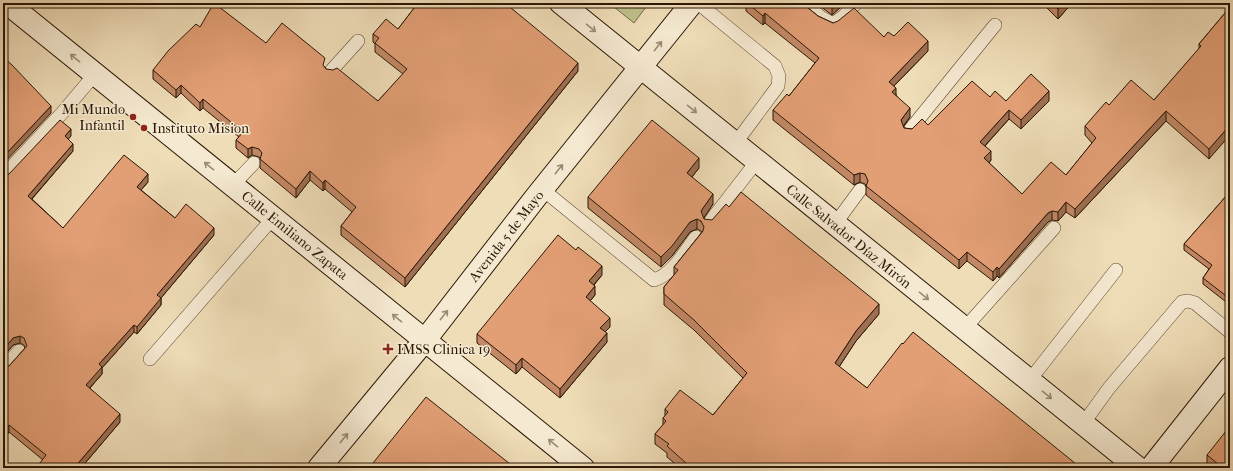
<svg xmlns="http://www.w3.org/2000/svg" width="1233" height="471" font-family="'IM FELL French Canon',serif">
<rect width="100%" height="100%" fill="#efddb8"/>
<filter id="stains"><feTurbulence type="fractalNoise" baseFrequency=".005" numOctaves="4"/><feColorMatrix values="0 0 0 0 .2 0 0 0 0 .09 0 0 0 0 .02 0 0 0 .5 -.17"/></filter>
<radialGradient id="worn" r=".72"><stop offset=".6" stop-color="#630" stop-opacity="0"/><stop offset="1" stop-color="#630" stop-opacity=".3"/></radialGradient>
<path fill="#bec08b" stroke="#746c48" d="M609 3H649L634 23Z"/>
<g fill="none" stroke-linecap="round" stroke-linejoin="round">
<defs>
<path id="lane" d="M698 3 775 66 779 76 778 86 735 144
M803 3 822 18 833 24 844 16 856 3
M331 71 358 41
M909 131 995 25
M3 176 63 112 95 74
M233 185 254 163
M542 189 654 280C673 274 685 251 696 237
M709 223 757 161
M835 224 860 190
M965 328 1054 228
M150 359 273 218
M3 368 19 351
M1029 381 1116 270
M1083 424 1109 388 1182 302 1188 301 1195 303 1230 332"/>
<path id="secondary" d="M7 3 583 468
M561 3 1138 468
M319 468 425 340 536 197 692 3
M1151 468 1230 368"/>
</defs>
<use href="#lane" stroke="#5b4831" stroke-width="14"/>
<use href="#secondary" stroke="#2a1704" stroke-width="24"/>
<use href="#lane" stroke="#f5e9d1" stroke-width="13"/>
<use href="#secondary" stroke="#f5e9d1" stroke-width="22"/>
</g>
<path fill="#c28865" stroke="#2a1704" d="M65 3H76L72 8Z
M411 3H505L578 71 405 287 341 235V226L352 212 325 189 323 191 310 180 296 198 260 168V159L259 157 252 155 248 158 236 148V140L239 137 203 108 200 111 181 93 176 98 153 79V70L200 27 266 43 325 67 326 69 378 101 403 74 375 52V44L373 42V34L398 29 415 7Z
M746 3H802L818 16 833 23 884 37 894 36 928 51 894 86 896 95 910 117 904 126V128L912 129 928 125 990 97 1006 101H1049L1021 129 1009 119 985 146 991 160 989 163 1022 194 1066 175 1092 143 1085 135V126L1109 105 1154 100 1199 49V44L1230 7 1209 159 1166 121 1075 218 1066 212 1058 221 1052 220 1048 222 999 278 997 276 993 281 967 261 959 269 866 195V187L865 184 860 182 854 185 773 120V110L789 96 815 63 765 23 763 25 746 11Z
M816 3H842V6L832 15Z
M1042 3H1072L1058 19Z
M71 136 68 139 73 151 32 199 63 228 148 182 141 190 175 218 214 235 161 298V305L137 334 134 332 102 368V374L90 388 120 422 81 468H36L43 460 9 432 3 440V368L9 366 25 348 24 345 20 343 13 345 3 357V176L9 174Z
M699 168 692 177 713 204 704 218V219L879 314 856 341 839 367 867 388 1081 468H680L667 457V453L655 444V434L663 425V418L665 416V409L713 415 743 378 694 330 664 305V287L674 275V267L702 232 701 231 697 229 690 232 672 256 661 267 588 208V197Z
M1230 191V305L1203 284V278L1209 269 1184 250V244L1221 202Z
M602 275 594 285 595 295 590 301 610 327 605 332 607 342 560 398 522 367 516 374 477 343V334Z
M1207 455 1230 468H1207Z"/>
<path fill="#9e6f52" stroke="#2a1704" d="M72 3H76L72 8Z
M835 3H842V6L832 15V5Z
M1064 3H1072L1058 19V9Z
M765 13V23L763 25V16Z
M928 41V51L889 91V82Z
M578 63V71L405 287V278Z
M181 85V93L176 98V90Z
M896 88V97L892 92Z
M1049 91V101L1021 129V120Z
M203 99V108L200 111V103Z
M51 106V113L3 164V157Z
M910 108V117L901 129V120Z
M1009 110V119L980 151V142Z
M1166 111V121L1075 218V209Z
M1230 125V135L1209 159V149Z
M71 129V136L65 143V136Z
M73 144V151L28 203V196Z
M252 147V155L248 158V149Z
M991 151V160L984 168V158Z
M699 158V168L687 183V173Z
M310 171V180L296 198V189Z
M860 173V182L854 185V175Z
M148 174V182L137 195V187Z
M325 180V189L323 191V183Z
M713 194V204L701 222V211Z
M1066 202V212L1058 221V212Z
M1052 211V220L1048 222 999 278V269L1048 213Z
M697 219V229L690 232 672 256 661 267V257L690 222Z
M214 228V235L161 298V305L137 334V327L157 295Z
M967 252V261L959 269V260Z
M602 266V275L589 290V281Z
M997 267V276L993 281V272Z
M595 286V295L586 306V297Z
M879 304V314L856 341 835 373V363L856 331Z
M610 318V327L600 337V328Z
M134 325V332L102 368V374L86 392V385L99 364Z
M607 333V342L560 398V389Z
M20 336V343L13 345 3 357V350L13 338Z
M522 358V367L516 374V365Z
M120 414V422L81 468H74Z
M9 425V432L3 440V433Z"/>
<path fill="#e29e75" stroke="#2a1704" d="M214 3 266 43 282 23 325 58 323 65 326 69 333 70 337 68 378 101 407 69 375 43 379 38 373 34 386 19 398 29 418 3H505L578 63 405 278 341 226 356 207 325 180 323 183 310 171 296 189 260 159 262 153 259 149 252 147 248 149 236 140 243 132 203 99 200 103 181 85 176 90 153 70 168 51 196 24 200 27Z
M747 3H802L818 16 833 23 838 21 854 8 884 37 888 32 894 36 908 22 928 41 889 82 896 88 892 92 910 108 901 120 904 128 912 129 922 119 928 125 972 81 990 97 995 91 1006 101 1031 74 1049 91 1021 120 1009 110 980 142 991 151 984 158 1022 194 1051 162 1066 175 1096 138 1085 126 1106 102 1109 105 1131 80 1154 100 1201 46 1199 44 1230 7V125L1209 149 1166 111 1075 209 1066 202 1058 212 1052 211 1048 213 999 269 997 267 993 272 967 252 959 260 866 186 868 181 865 174 860 173 854 175 773 110 787 94 789 96 819 58 765 13 763 16Z
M829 3H835L832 5Z
M1052 3H1064L1058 9Z
M3 57 12 65 51 106 3 157Z
M60 120 71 129 65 136 73 144 28 196 63 228 124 155 148 174 137 187 175 218 186 204 214 228 157 295 161 298 137 327 134 325 99 364 102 367 86 385 120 414 74 468H36L46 455 9 425 3 433V368L9 366 27 346 24 338 20 336 13 338 3 350V176L9 174Z
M652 120 699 158 687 173 713 194 701 211 704 219 712 220 726 204 729 207 741 192 879 304 856 331 835 363 867 388 902 343 903 344 913 332 1081 468H681L686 463 667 446 669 444 655 434 666 421 663 418 668 412 665 409 680 390 713 415 747 373 694 320 664 294V287L678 270 674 267 703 231 704 227 701 221 697 219 690 222 672 246 661 257 588 197Z
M1230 191V299L1203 278 1212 265 1184 244 1221 202Z
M558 235 576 250 578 247 602 266 589 281 595 286 586 297 610 318 600 328 607 333 560 389 522 358 516 365 477 334Z
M426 397 515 468H369Z
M1230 426V468H1223L1207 455Z"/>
<defs><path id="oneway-shaft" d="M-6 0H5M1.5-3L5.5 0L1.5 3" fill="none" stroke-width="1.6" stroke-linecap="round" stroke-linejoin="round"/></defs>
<g stroke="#9a8a75">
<use href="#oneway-shaft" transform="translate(591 28) rotate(39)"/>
<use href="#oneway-shaft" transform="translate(658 46) rotate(-52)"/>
<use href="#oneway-shaft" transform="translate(75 58) rotate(-141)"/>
<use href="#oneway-shaft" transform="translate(692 109) rotate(39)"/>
<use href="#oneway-shaft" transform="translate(209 166) rotate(-141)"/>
<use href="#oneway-shaft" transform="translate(559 169) rotate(-51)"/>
<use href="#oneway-shaft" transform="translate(924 296) rotate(39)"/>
<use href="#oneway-shaft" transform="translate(444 315) rotate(-52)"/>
<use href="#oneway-shaft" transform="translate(397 318) rotate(-141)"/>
<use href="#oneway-shaft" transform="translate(1047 395) rotate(39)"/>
<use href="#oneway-shaft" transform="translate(344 438) rotate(-51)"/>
<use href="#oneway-shaft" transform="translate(553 443) rotate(-141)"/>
</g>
<g fill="#8f2418" stroke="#f5e9d1" stroke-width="1.5">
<circle cx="133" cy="117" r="4"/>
<circle cx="144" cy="128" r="4"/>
<path d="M386 343h4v4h4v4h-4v4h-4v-4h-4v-4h4z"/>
</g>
<g text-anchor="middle" stroke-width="3" stroke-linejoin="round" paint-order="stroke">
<g font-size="14" fill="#2a1704" stroke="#f5e9d1" text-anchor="start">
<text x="125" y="114" text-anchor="end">Mi Mundo<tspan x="125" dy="16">Infantil</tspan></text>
<text x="152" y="133">Instituto Mision</text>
<text x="397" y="354">IMSS Clinica 19</text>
</g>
<g font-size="14" fill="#2a1704" stroke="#f5e9d1">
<text transform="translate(295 235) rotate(39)" y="5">Calle Emiliano Zapata</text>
<text transform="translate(506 236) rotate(-52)" y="5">Avenida 5 de Mayo</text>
<text transform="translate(849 236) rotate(39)" y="5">Calle Salvador Díaz Mirón</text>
</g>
</g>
<rect width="1233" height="471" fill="none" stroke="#efddb8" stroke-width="16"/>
<rect x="4" y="4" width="1225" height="463" fill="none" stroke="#2a1704" stroke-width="2"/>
<rect x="8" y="8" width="1217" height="455" fill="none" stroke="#2a1704"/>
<rect width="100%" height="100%" filter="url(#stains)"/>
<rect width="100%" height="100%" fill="url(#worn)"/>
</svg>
